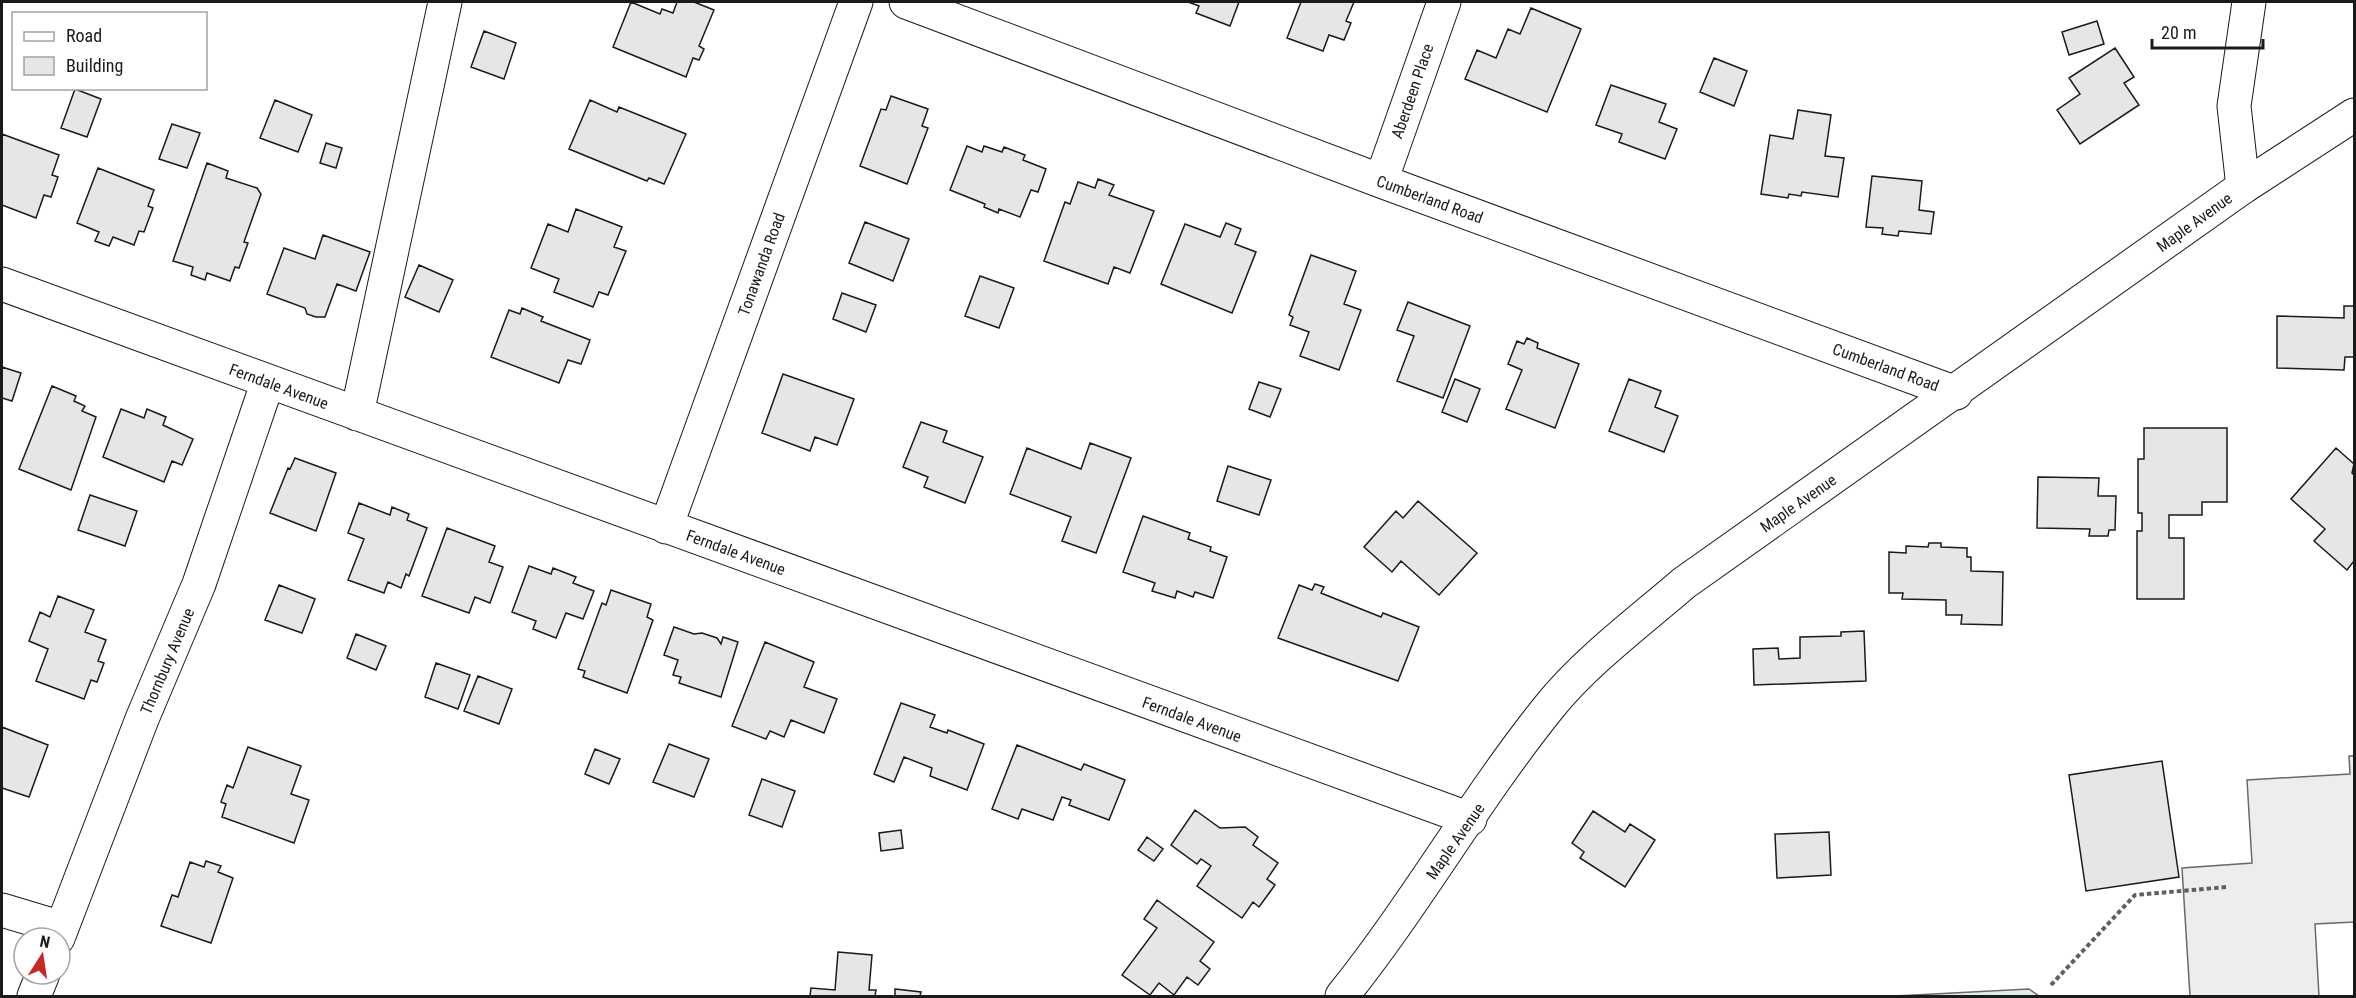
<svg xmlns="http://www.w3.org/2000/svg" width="2356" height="998" font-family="'Roboto Condensed',sans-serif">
<defs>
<pattern id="grass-tufts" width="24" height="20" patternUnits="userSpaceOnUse" patternTransform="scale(1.5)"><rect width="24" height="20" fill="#e0efe3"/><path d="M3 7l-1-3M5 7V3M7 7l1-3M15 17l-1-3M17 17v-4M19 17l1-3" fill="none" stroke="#c0ccc2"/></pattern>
</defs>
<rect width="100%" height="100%" fill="#fff"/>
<path fill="url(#grass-tufts)" stroke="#6a6a6a" stroke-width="1.5" d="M2029 989 2039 996H1895Z"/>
<path fill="#ededed" stroke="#6a6a6a" stroke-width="1.5" d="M2349 756H2354V922L2315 924 2319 996H2190L2182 868 2252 863 2247 780 2350 774Z"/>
<path fill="#e6e6e6" stroke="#1a1a1a" stroke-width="1.5" d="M631 2 660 14 662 9 673 13 677 2H694L714 10 699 46 704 49 699 60 693 58 686 77 613 47Z
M1188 2H1239L1230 26 1196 13 1199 6Z
M1301 2H1354L1346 21 1351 23 1344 40 1329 35 1323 51 1287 38Z
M1531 8 1581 29 1547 112 1465 79 1477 50 1496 58 1508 29 1520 34Z
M2097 21 2104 44 2069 55 2062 32Z
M484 31 516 43 504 79 471 67Z
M2115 48 2134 77 2124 83 2139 105 2080 144 2057 110 2080 94 2069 78Z
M1714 58 1747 71 1734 106 1700 92Z
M1611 85 1666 104 1659 122 1677 129 1665 159 1619 142 1622 134 1596 125Z
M75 89 101 99 87 137 61 128Z
M891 96 928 109 922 126 928 128 907 184 860 166 881 109 886 110Z
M275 100 312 115 298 152 260 138Z
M590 100 617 112 619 107 686 134 664 184 649 178 647 181 569 149Z
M1798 110 1831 115 1825 156 1844 158 1838 197 1802 192 1801 196 1789 194 1788 198 1761 194 1770 135 1793 139Z
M172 124 200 133 187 168 159 159Z
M2 134 59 155 52 175 58 177 51 197 44 195 36 218 2 205Z
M326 143 342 148 336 168 320 163Z
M967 146 982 152 984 146 1002 152 1004 147 1025 155 1023 160 1046 169 1038 192 1031 190 1020 217 999 209 998 213 984 207 985 204 950 190Z
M207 163 228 171 226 178 257 188 261 194 244 242 248 243 239 268 235 267 230 281 207 273 205 280 191 275 193 267 173 261Z
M98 168 154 190 148 206 153 208 144 232 139 231 134 245 113 237 109 246 95 241 99 232 77 223Z
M1872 176 1922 181 1919 210 1934 212 1931 234 1899 231 1898 236 1882 234 1883 228 1866 227Z
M1098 179 1114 185 1109 195 1154 211 1130 273 1114 267 1108 284 1044 261 1065 202 1070 204 1078 182 1095 188Z
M576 209 622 227 614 247 626 251 608 295 599 292 593 307 554 292 559 279 531 268 548 224 568 232Z
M865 222 909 239 893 281 849 263Z
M1226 223 1241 229 1235 244 1256 252 1232 313 1161 284 1185 224 1220 237Z
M323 235 370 252 356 291 337 284 325 317H316L307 314 305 308 267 294 284 248 315 259Z
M1311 255 1356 271 1344 304 1361 310 1339 370 1300 356 1309 332 1290 325 1293 317 1289 315Z
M419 265 453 280 439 312 405 297Z
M980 276 1014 288 999 328 965 316Z
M842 293 876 305 866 332 833 319Z
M1408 302 1470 326 1443 398 1397 381 1414 336 1397 330Z
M2344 306H2354V357H2345L2344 370 2277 368V316L2344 318Z
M522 308 543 317 541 321 590 340 581 364 568 360 559 383 491 357 509 310 520 314Z
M1527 338 1538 343 1537 348 1579 364 1555 428 1506 409 1522 370 1508 364 1517 341 1524 344Z
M2 367 21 373 12 401 2 398Z
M783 374 854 399 837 445 815 437 810 451 762 433Z
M1455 379 1480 389 1467 422 1442 412Z
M1629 379 1661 391 1655 407 1678 416 1664 452 1609 431Z
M1259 382 1281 389 1270 417 1249 409Z
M52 386 76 396 74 401 85 406 82 411 96 417 71 490 19 469Z
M121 409 144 418 147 409 166 417 163 425 193 439 182 465 172 461 164 482 103 457Z
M921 422 947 431 943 442 983 457 965 503 924 487 928 477 903 467Z
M2144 428H2227V502H2202V515H2169V538H2184V599H2137V531H2142V513H2138V459H2144Z
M1090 443 1131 458 1096 553 1062 541 1071 517 1010 494 1027 448 1081 469Z
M2336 448 2354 464 2352 473 2354 475V561L2347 570 2314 541 2325 529 2291 499Z
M295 458 336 473 316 531 270 513 288 468 290 469Z
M1228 466 1271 480 1259 515 1217 501Z
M2038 477 2099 478 2098 496H2116L2115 530H2109L2108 536H2089L2090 529 2037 528Z
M90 495 137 511 125 546 78 530Z
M1418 501 1477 553 1439 595 1401 561 1392 572 1364 547 1396 511 1403 518Z
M359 503 390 515 392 507 409 514 407 520 427 528 409 576 406 574 401 588 388 582 384 593 348 580 364 539 348 533Z
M1143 516 1190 533 1188 539 1211 547 1210 551 1227 557 1213 598 1195 592 1193 597 1177 591 1175 598 1152 591 1155 583 1123 572Z
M447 528 495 546 489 562 503 567 490 603 475 597 469 613 422 596Z
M1929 543H1941V547L1967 548V557H1971V571L2003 572 2002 625 1961 624 1962 615H1946V600L1902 599 1903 593H1889V552L1906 553V546L1928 547Z
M529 566 551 574 553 568 576 577 573 583 594 591 583 619 566 613 556 638 533 629 536 621 512 612Z
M1315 584 1324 587 1321 593 1381 617 1383 613 1419 627 1398 681 1278 638 1299 585 1312 590Z
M279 585 315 599 302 633 265 620Z
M611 590 651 604 647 617 653 620 627 693 583 677 585 671 578 669 602 603 606 605Z
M58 596 94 610 85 632 106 640 98 661 104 663 97 682 91 680 84 699 36 681 48 649 29 641 40 612 50 617Z
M674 627 694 634 702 633 717 638 721 644 723 637 738 642 721 697 679 683 681 677 673 675 678 660 664 655Z
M1864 631 1866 681 1754 685 1753 649 1778 648 1779 659 1800 658V637L1841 636V632Z
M356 634 386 646 376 670 347 658Z
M765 642 814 662 804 687 837 699 824 733 791 720 784 737 770 731 766 739 732 726Z
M436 663 470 675 458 709 425 697Z
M478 676 512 689 499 724 464 711Z
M901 703 935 715 930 727 947 733 948 730 984 744 967 790 930 776 932 768 904 757 894 782 874 774Z
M2 727 48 745 29 797 2 788Z
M669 744 709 759 694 797 653 782Z
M1017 745 1081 770 1084 764 1125 780 1109 820 1069 805 1071 800 1062 797 1053 820 1022 809 1018 819 992 809Z
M248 747 301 766 291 794 309 800 294 843 222 817 226 804 221 802 227 785 233 788Z
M595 749 620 759 609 784 585 774Z
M2162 761 2179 877 2086 891 2069 775Z
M762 779 795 791 782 827 749 815Z
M1195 810 1220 828 1245 827 1258 837 1253 845 1278 863 1267 879 1275 885 1259 907 1253 902 1242 918 1197 886 1211 866 1201 859 1197 864 1171 845Z
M1593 811 1625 832 1630 824 1655 840 1625 887 1580 858 1584 852 1572 843Z
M901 830 903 848 881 851 879 833Z
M1829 832 1831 875 1777 878 1775 834Z
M1147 837 1163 849 1154 861 1138 850Z
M206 861 221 866 218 872 233 878 211 943 161 926 172 895 178 897 190 862 204 867Z
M1157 900 1214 942 1200 961 1210 969 1198 985 1187 977 1174 995 1159 983 1150 995 1122 975 1157 928 1144 919Z
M838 952 872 955 869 990H876L875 996H810L811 988 835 990Z
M895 989 921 992 920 996H895Z"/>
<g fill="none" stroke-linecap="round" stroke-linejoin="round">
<defs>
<path id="minor" d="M906 2 1381 181 1956 393
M1381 181 1444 2
M2243 187 2234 106 2249 2
M2 284 1470 819
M357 414 445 2
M666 527 856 2
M2 910 62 928
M58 938 142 719 199 584 268 381
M34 996 43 974"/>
<path id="major" d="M1342 996C1416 904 1475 799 1549 707 1585 662 1640 621 1684 583L2243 187 2354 115"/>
</defs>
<use href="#minor" stroke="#1a1a1a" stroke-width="35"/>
<use href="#major" stroke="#1a1a1a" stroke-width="35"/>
<path stroke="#5f5f5f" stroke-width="4" stroke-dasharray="4.5 3" stroke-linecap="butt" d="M2051 985 2135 895 2227 887"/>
<use href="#minor" stroke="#fff" stroke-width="33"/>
<use href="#major" stroke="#fff" stroke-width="33"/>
</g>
<g text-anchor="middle" stroke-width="4.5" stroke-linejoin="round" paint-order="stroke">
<g font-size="16" fill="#1a1a1a" stroke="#fff">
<text transform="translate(1412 91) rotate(-71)" y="6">Aberdeen Place</text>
<text transform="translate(1430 199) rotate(20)" y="6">Cumberland Road</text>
<text transform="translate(2194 222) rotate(-36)" y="6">Maple Avenue</text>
<text transform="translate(761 264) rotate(-70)" y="6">Tonawanda Road</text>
<text transform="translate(1886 367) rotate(20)" y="6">Cumberland Road</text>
<text transform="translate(279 386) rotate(20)" y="6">Ferndale Avenue</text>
<text transform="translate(1798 503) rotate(-35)" y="6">Maple Avenue</text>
<text transform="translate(736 552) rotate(20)" y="6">Ferndale Avenue</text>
<text transform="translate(167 661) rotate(-67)" y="6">Thornbury Avenue</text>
<text transform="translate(1192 719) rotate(20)" y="6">Ferndale Avenue</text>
<text transform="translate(1455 841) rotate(-55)" y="6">Maple Avenue</text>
</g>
</g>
<rect width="2356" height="998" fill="none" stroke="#1a1a1a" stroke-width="6"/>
<rect x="12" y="12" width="195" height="78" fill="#ffffff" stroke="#a3a3a3" stroke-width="1.5"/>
<rect x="24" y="32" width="30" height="9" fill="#ffffff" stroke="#a3a3a3" stroke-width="1.5"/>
<text x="66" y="42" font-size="18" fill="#1a1a1a">Road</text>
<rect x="24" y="57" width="30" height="18" fill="#e6e6e6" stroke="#a3a3a3" stroke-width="1.5"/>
<text x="66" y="72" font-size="18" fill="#1a1a1a">Building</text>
<g transform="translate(42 956) rotate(12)"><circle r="28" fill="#ffffff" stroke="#a3a3a3" stroke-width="1.5"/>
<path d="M0-4.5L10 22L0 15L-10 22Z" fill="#c62828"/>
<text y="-9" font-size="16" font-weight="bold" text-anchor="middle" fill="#1a1a1a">N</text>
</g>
<path d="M2152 39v9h111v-9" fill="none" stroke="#1a1a1a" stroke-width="3"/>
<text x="2161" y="39" font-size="18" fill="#1a1a1a" stroke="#ffffff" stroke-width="4.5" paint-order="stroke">20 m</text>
</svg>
